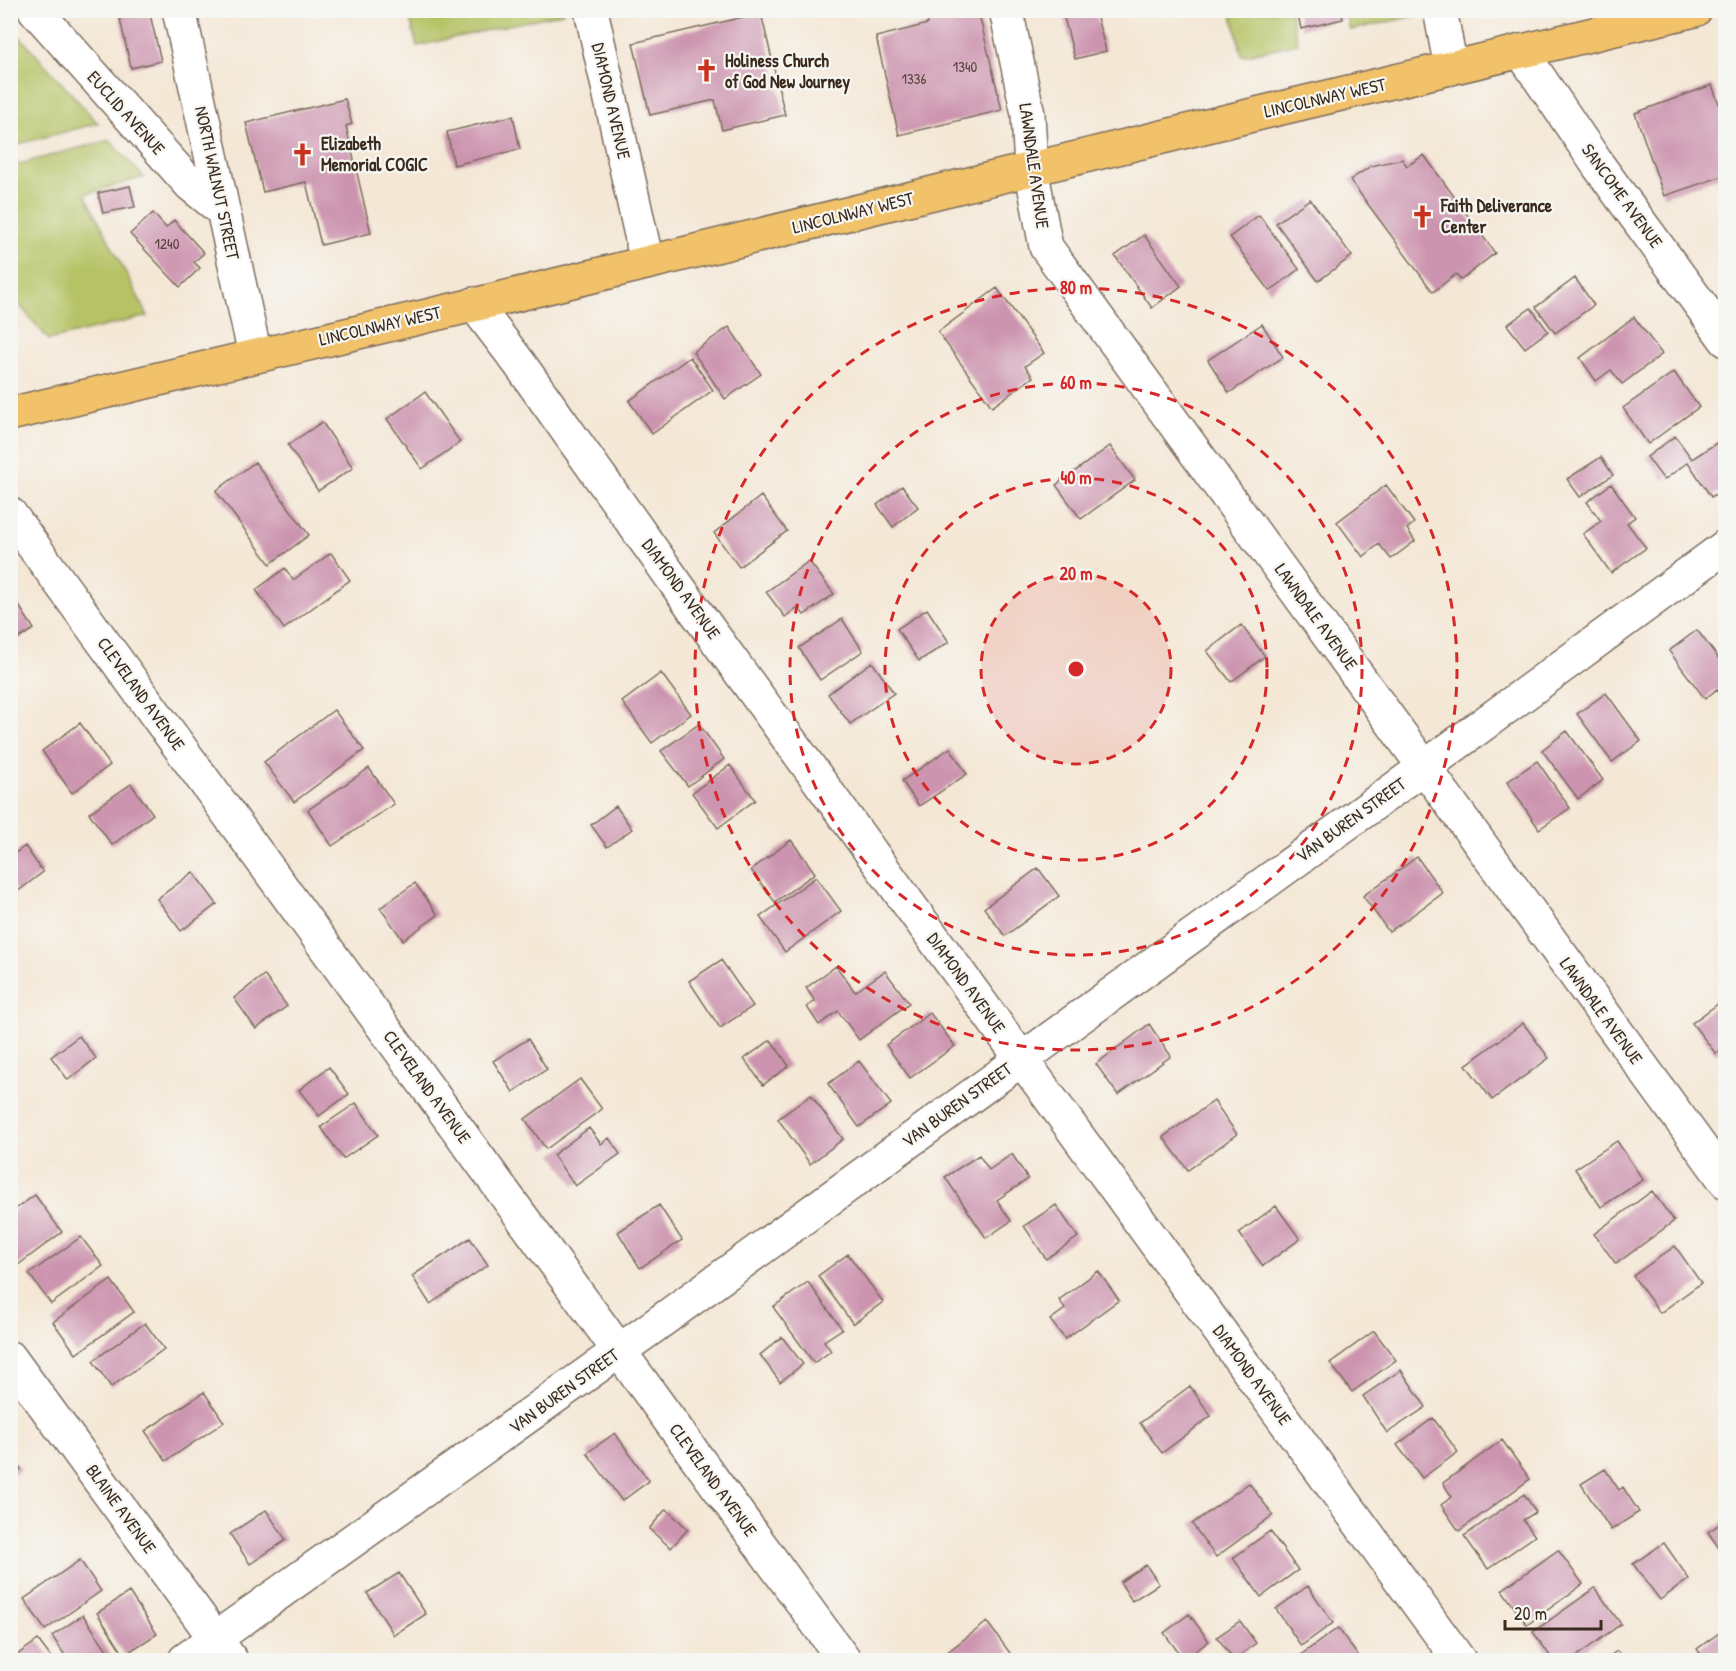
<svg xmlns="http://www.w3.org/2000/svg" width="1736" height="1671" font-family="'Patrick Hand',sans-serif">
<rect width="100%" height="100%" fill="#f6f6f2"/>
<filter id="ink" filterUnits="userSpaceOnUse"><feTurbulence type="fractalNoise" baseFrequency=".0167" numOctaves="2"/><feDisplacementMap in="SourceGraphic" scale="12" xChannelSelector="R" yChannelSelector="G"/><feConvolveMatrix kernelMatrix="1 2 1 2 8 2 1 2 1" color-interpolation-filters="sRGB"/></filter>
<filter id="wash" filterUnits="userSpaceOnUse"><feTurbulence type="fractalNoise" baseFrequency=".008" numOctaves="4" result="noise"/><feDisplacementMap in="SourceGraphic" scale="24" xChannelSelector="R" yChannelSelector="G"/><feGaussianBlur stdDeviation="1.35" result="paint"/><feColorMatrix in="noise" values="0 0 0 0 0 0 0 0 0 0 0 0 0 0 0 0 0 1.4 0 .05"/><feComposite in="paint" operator="in"/></filter>
<g filter="url(#wash)">
<rect width="100%" height="100%" fill="#f4e7d5"/>
<path fill="#b5c265" stroke="#787642" stroke-width="1.5" d="M562 10 563 13 417 46 408 11Z
M1231 11H1290L1298 43 1242 56Z
M1345 11H1413L1415 16 1350 30Z
M11 27 98 123 11 146Z
M109 140 144 177 85 194 148 316 49 340 11 295V166Z"/>
<g id="blocks">
<path fill="#cc94af" d="M118 10H149L161 61 131 68Z
M925 10H978L1002 110 899 135 876 37 928 24Z
M1062 10H1095L1106 51 1075 59Z
M1297 10H1341L1343 19 1301 29Z
M761 13 785 115 722 130 715 100 650 115 633 43Z
M1712 85 1726 123V175L1664 196 1635 113Z
M345 99 352 124 346 126 371 233 321 245 306 182 263 192 246 123Z
M513 116 520 149 454 165 447 132Z
M1424 155 1495 253 1461 280 1456 274 1433 292 1350 180 1371 166 1402 159 1407 166Z
M130 186 135 207 103 213 98 193Z
M1310 199 1352 256 1318 281 1276 223Z
M153 213 166 228 174 220 204 253 194 262 200 268 180 287 130 234Z
M1259 215 1299 269 1270 291 1230 237Z
M1144 235 1181 286 1152 308 1115 256Z
M1575 278 1594 305 1555 333 1536 307Z
M997 288 1044 353 1025 366 1033 377 992 407 938 332Z
M1531 308 1548 331 1525 348 1507 325Z
M1634 317 1662 354 1622 384 1611 370 1596 381 1580 358Z
M1262 324 1283 357 1229 393 1208 360Z
M729 327 761 374 725 399 693 352Z
M690 357 713 390 652 434 629 401Z
M1674 372 1699 407 1648 444 1623 408Z
M425 392 460 442 422 469 387 419Z
M322 422 353 468 318 491 288 445Z
M1675 436 1692 459 1724 438 1726 440V488L1711 497 1688 462 1664 480 1647 457Z
M1110 446 1135 480 1081 519 1056 485Z
M1601 457 1613 475 1580 497 1567 479Z
M255 462 309 535 270 564 216 491Z
M1611 484 1635 517 1627 523 1646 548 1611 573 1583 534 1601 521 1587 502Z
M1386 485 1414 523 1407 529 1415 541 1391 559 1379 544 1363 557 1337 522Z
M902 486 918 507 893 527 877 505Z
M761 496 787 531 739 567 714 533Z
M331 553 350 580 284 629 256 590 285 568 293 580Z
M809 561 834 594 804 615 798 607 785 617 766 592Z
M10 592 34 629 10 644Z
M927 609 949 642 919 661 897 629Z
M842 619 863 651 820 680 799 648Z
M1241 625 1265 656 1231 682 1207 651Z
M1697 630 1726 668V695L1722 697 1717 689 1705 699 1669 651Z
M872 662 894 693 850 724 828 694Z
M661 673 691 714 652 743 622 702Z
M1606 693 1641 741 1612 762 1577 714Z
M334 710 364 750 294 802 264 762Z
M80 723 110 765 72 793 42 751Z
M699 724 724 759 688 786 661 751Z
M1567 731 1603 780 1578 799 1542 750Z
M950 748 967 774 919 806 902 781Z
M1537 761 1570 808 1539 829 1507 782Z
M730 765 755 800 718 828 692 793Z
M369 768 394 804 332 846 308 810Z
M131 784 153 814 112 845 89 813Z
M616 806 632 829 607 847 591 825Z
M791 840 815 873 775 902 751 870Z
M25 846 43 872 17 892 10 883V857Z
M1417 857 1443 893 1389 932 1363 896Z
M1038 868 1059 896 1005 936 984 908Z
M193 872 217 904 181 931 157 899Z
M816 877 841 911 785 952 760 917Z
M415 883 438 915 403 940 380 908Z
M721 960 753 1006 720 1028 689 981Z
M836 966 855 992 885 971 909 1003 859 1040 838 1011 819 1025 807 1007 815 1001 806 988Z
M264 975 287 1006 256 1029 234 998Z
M1726 998V1047L1716 1054 1692 1023Z
M930 1013 955 1046 910 1078 886 1045Z
M1523 1023 1549 1058 1492 1100 1466 1065Z
M1149 1024 1171 1056 1118 1095 1096 1064Z
M79 1036 96 1058 68 1080 51 1057Z
M528 1039 547 1069 513 1092 493 1061Z
M771 1040 789 1066 763 1085 744 1059Z
M859 1061 891 1104 859 1127 828 1084Z
M329 1067 349 1094 319 1116 299 1090Z
M580 1079 602 1109 546 1149 525 1119Z
M811 1095 843 1139 810 1164 778 1119Z
M1214 1101 1237 1134 1188 1170 1163 1137Z
M356 1103 378 1135 343 1159 321 1127Z
M589 1128 601 1144 609 1138 620 1154 575 1186 553 1155Z
M1617 1141 1643 1180 1601 1207 1575 1169Z
M1012 1154 1028 1179 997 1200 1011 1221 986 1238 945 1177 979 1155 989 1170Z
M1652 1191 1674 1221 1616 1264 1594 1234Z
M35 1195 62 1232 18 1265 10 1254V1213Z
M659 1205 682 1240 640 1268 618 1232Z
M1056 1205 1078 1237 1046 1259 1024 1226Z
M1276 1206 1300 1239 1263 1266 1239 1233Z
M81 1237 103 1266 51 1304 29 1274Z
M470 1238 488 1265 430 1304 412 1276Z
M1675 1246 1701 1283 1660 1313 1633 1276Z
M848 1254 883 1302 853 1324 818 1276Z
M1098 1271 1119 1300 1065 1339 1050 1320 1065 1309 1059 1300Z
M111 1280 134 1312 76 1354 53 1322Z
M808 1282 842 1329 824 1341 831 1351 814 1363 773 1307Z
M145 1323 164 1349 111 1387 93 1361Z
M1374 1331 1396 1360 1352 1392 1330 1363Z
M782 1337 803 1364 780 1382 760 1355Z
M1401 1370 1426 1407 1387 1433 1363 1396Z
M1190 1386 1211 1416 1162 1453 1140 1423Z
M204 1392 224 1422 166 1461 145 1431Z
M1433 1418 1458 1452 1422 1478 1397 1445Z
M615 1433 649 1481 622 1501 587 1453Z
M1502 1440 1530 1479 1459 1531 1441 1505 1452 1497 1443 1483Z
M10 1455 21 1469 10 1477Z
M1605 1469 1619 1490 1623 1487 1639 1512 1611 1530 1581 1484Z
M1249 1483 1273 1515 1216 1557 1192 1524Z
M1524 1494 1536 1512 1523 1520 1535 1536 1488 1569 1464 1536Z
M666 1509 688 1529 671 1548 649 1529Z
M266 1510 286 1540 250 1564 230 1534Z
M1726 1520V1553L1723 1554 1708 1532Z
M1270 1531 1298 1570 1261 1597 1233 1558Z
M1664 1543 1689 1579 1660 1600 1633 1564Z
M1558 1550 1583 1584 1527 1625 1502 1590Z
M80 1560 101 1591 45 1630 24 1599Z
M1146 1565 1159 1584 1132 1601 1120 1582Z
M399 1573 426 1614 394 1635 367 1593Z
M1308 1586 1333 1623 1301 1646 1276 1609Z
M1595 1588 1621 1624 1571 1660H1553L1533 1632Z
M129 1592 157 1634 124 1655 97 1613Z
M1189 1614 1209 1641 1184 1660 1164 1633Z
M83 1615 114 1660H68L52 1636Z
M1240 1621 1256 1643 1234 1660 1217 1637Z
M987 1622 1010 1653 1001 1660H939L938 1659Z
M1338 1628 1361 1660H1306L1302 1654Z
M1726 1628V1660H1705L1697 1649Z
M38 1640 53 1660H10Z
M1617 1651 1624 1660H1604Z"/>
</g>
</g>
<g filter="url(#ink)">
<use href="#blocks" fill-opacity="0" stroke="#7c6c5e" stroke-width="1.5"/>
<g fill="none" stroke-linecap="round" stroke-linejoin="round">
<defs>
<path id="minor" d="M35 10 191 185 222 210
M179 10 255 355
M591 10 647 262
M1006 10 1028 114 1031 168 1046 247 1726 1182
M1440 10 1451 68
M1521 51 1598 165 1726 340
M474 304 519 363 694 609 1459 1660
M10 514 844 1660
M10 1358 231 1660
M185 1660 650 1329 1455 745 1726 546"/>
<path id="major" d="M10 414 482 303 1273 110 1695 10"/>
</defs>
<use href="#minor" stroke="#7c6c5e" stroke-width="36"/>
<use href="#major" stroke="#7c6c5e" stroke-width="36"/>
<use href="#minor" stroke="#fff" stroke-width="33"/>
<use href="#major" stroke="#f2c26a" stroke-width="33"/>
</g>
</g>
<circle cx="1076" cy="669" r="95" fill="#d62828" fill-opacity=".12"/>
<g fill="none" stroke="#d62828" stroke-width="3" stroke-dasharray="10 8">
<circle cx="1076" cy="669" r="95"/>
<circle cx="1076" cy="669" r="191"/>
<circle cx="1076" cy="669" r="286"/>
<circle cx="1076" cy="669" r="381"/>
</g>
<defs>
<symbol id="church-bare" viewBox="-9 -9 18 18"><path d="M-1.2-6h2.4v3.5h3.3v2.4h-3.3V6h-2.4V-.1h-3.3v-2.4h3.3Z" fill="#c8321e" stroke="#f6f6f2" stroke-width="2.5" paint-order="stroke"/></symbol>
</defs>
<g fill-rule="evenodd">
<use href="#church-bare" x="690" y="54" width="33" height="33"/>
<use href="#church-bare" x="286" y="138" width="33" height="33"/>
<use href="#church-bare" x="1406" y="200" width="33" height="33"/>
</g>
<g text-anchor="middle" stroke-width="4.5" stroke-linejoin="round" paint-order="stroke">
<g font-size="15" fill="#5f4442">
<text x="965" y="72">1340</text>
<text x="914" y="84">1336</text>
<text x="167" y="249">1240</text>
</g>
<g font-size="18" font-weight="bold" fill="#3b2a1e" stroke="#f6f6f2" text-anchor="start">
<text x="725" y="67">Holiness Church<tspan x="725" dy="21">of God New Journey</tspan></text>
<text x="321" y="150">Elizabeth<tspan x="321" dy="21">Memorial COGIC</tspan></text>
<text x="1441" y="212">Faith Deliverance<tspan x="1441" dy="21">Center</tspan></text>
</g>
<g font-size="18" fill="#3b2a1e" stroke="#f6f6f2">
<text transform="translate(1325 98) rotate(-13)" y="6">LINCOLNWAY WEST</text>
<text transform="translate(611 101) rotate(77)" y="6">DIAMOND AVENUE</text>
<text transform="translate(126 113) rotate(48)" y="6">EUCLID AVENUE</text>
<text transform="translate(1034 166) rotate(82)" y="6">LAWNDALE AVENUE</text>
<text transform="translate(217 183) rotate(78)" y="6">NORTH WALNUT STREET</text>
<text transform="translate(1622 196) rotate(54)" y="6">SANCOME AVENUE</text>
<text transform="translate(853 213) rotate(-14)" y="6">LINCOLNWAY WEST</text>
<text transform="translate(380 326) rotate(-13)" y="6">LINCOLNWAY WEST</text>
<text transform="translate(681 589) rotate(54)" y="6">DIAMOND AVENUE</text>
<text transform="translate(1316 617) rotate(54)" y="6">LAWNDALE AVENUE</text>
<text transform="translate(141 694) rotate(54)" y="6">CLEVELAND AVENUE</text>
<text transform="translate(1351 820) rotate(-36)" y="6">VAN BUREN STREET</text>
<text transform="translate(966 983) rotate(54)" y="6">DIAMOND AVENUE</text>
<text transform="translate(1601 1011) rotate(54)" y="6">LAWNDALE AVENUE</text>
<text transform="translate(427 1087) rotate(54)" y="6">CLEVELAND AVENUE</text>
<text transform="translate(957 1105) rotate(-36)" y="6">VAN BUREN STREET</text>
<text transform="translate(1252 1375) rotate(54)" y="6">DIAMOND AVENUE</text>
<text transform="translate(564 1391) rotate(-36)" y="6">VAN BUREN STREET</text>
<text transform="translate(713 1480) rotate(54)" y="6">CLEVELAND AVENUE</text>
<text transform="translate(121 1509) rotate(54)" y="6">BLAINE AVENUE</text>
</g>
</g>
<circle cx="1076" cy="669" r="9" fill="#d62828" stroke="#f6f6f2" stroke-width="3"/>
<g font-size="18" text-anchor="middle" font-weight="bold" fill="#d62828" stroke="#f6f6f2" stroke-width="4.5" stroke-linejoin="round" paint-order="stroke">
<text x="1076" y="294">80 m</text>
<text x="1076" y="389">60 m</text>
<text x="1076" y="484">40 m</text>
<text x="1076" y="580">20 m</text>
</g>
<rect width="1736" height="1671" fill="none" stroke="#f6f6f2" stroke-width="36"/>
<path d="M1505 1620v9h96v-9" fill="none" stroke="#3b2a1e" stroke-width="3"/>
<text x="1514" y="1620" font-size="18" fill="#3b2a1e" stroke="#f6f6f2" stroke-width="4.5" paint-order="stroke">20 m</text>
</svg>
